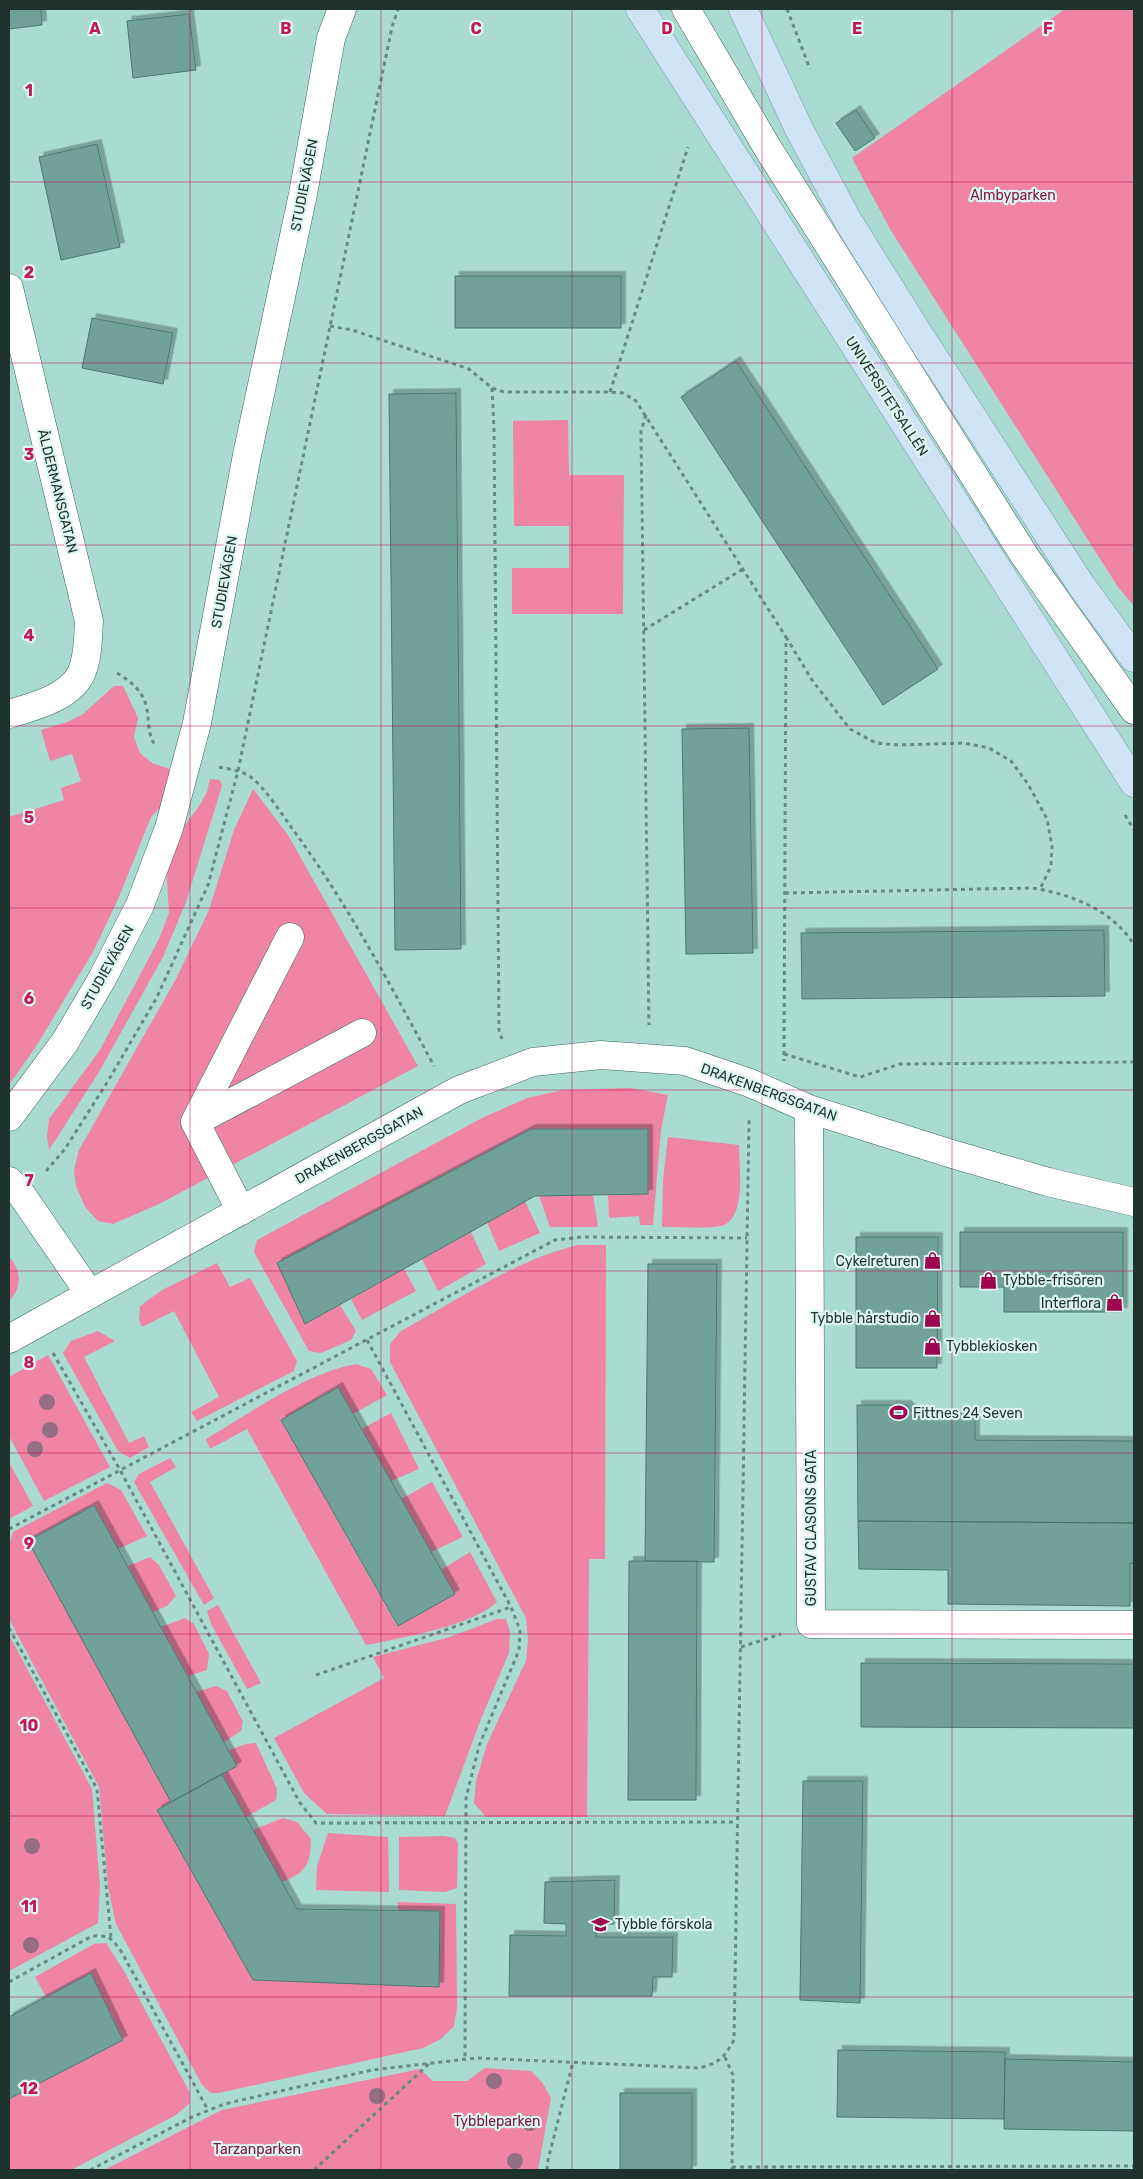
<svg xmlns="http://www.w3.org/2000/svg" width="1143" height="2179" font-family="Rubik,sans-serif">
<defs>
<filter id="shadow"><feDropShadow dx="4.5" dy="-4.5" stdDeviation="0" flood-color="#0004"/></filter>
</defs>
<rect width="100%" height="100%" fill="#a9dbd1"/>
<path fill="#ef84a5" d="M1065 9H1134V606L1118 587 890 229 852 158Z
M568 420 569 475H624L623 614H512V568H569V526H514L513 421Z
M114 686H123L138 718 134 737 140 753 152 763 182 773 172 796 151 817 119 897 93 952 37 1045 9 1085V817L64 800 61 788 81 781 72 754 50 761 41 730 67 722 83 714Z
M210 779 220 780 222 786 186 902 163 957 99 1072 49 1150 47 1137 49 1119 100 1050 159 939 169 913 166 865 179 832 198 808 207 792Z
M253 789 288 835 418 1066 159 1204 113 1224 98 1221 85 1207 76 1186 74 1170 79 1150 176 979 209 910 234 830Z
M630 1088 668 1095 661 1130 653 1225H640L639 1216 609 1218 608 1195 648 1194V1129H531L277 1263 305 1324 340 1305 356 1331 351 1340 321 1353 309 1351 254 1252 257 1240 482 1118 527 1098 563 1090Z
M668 1137 739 1145C739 1165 747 1220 721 1226 706 1229 678 1227 662 1227L663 1179Z
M593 1195 598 1227H550L539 1196Z
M525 1201 540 1233 499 1251 487 1222Z
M471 1232 486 1264 438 1291 422 1259Z
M578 1245H606L605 1559H589L587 1817H486L474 1803 476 1781 487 1744 526 1661 528 1640 526 1618 390 1362V1344L401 1331C458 1300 515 1260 578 1245Z
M9 1257C21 1268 23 1289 9 1300Z
M217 1263 230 1287 250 1278 297 1361 294 1371 197 1421 191 1412 219 1397 174 1311 142 1327 139 1320 140 1306 162 1290Z
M404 1269 416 1291 362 1320 351 1299Z
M98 1331 115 1341 84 1357 129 1443 144 1436 149 1447 130 1458 118 1451 63 1353 71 1341Z
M48 1355 110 1467 44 1501 9 1436V1377Z
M356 1364 371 1369 387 1395 353 1414 338 1387 281 1420 397 1626 454 1595 441 1570 470 1552 497 1602C472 1626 401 1638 366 1645L247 1429 210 1449 206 1439C250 1413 306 1373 356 1364Z
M391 1413 419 1469 391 1481 362 1429Z
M170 1458 176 1467 150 1482 214 1598 204 1605 134 1482 139 1474Z
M9 1462 33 1506 9 1519Z
M432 1482 463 1537 431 1552 401 1499Z
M107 1483 121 1490 147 1536 118 1549 94 1505 29 1541 171 1802 157 1810 253 1980 439 1986 440 1911 398 1910V1902L456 1904 457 2009 454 2026 441 2039 423 2048 219 2093H211L202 2085 116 1924 108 1887 99 1787 9 1619V1546L13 1532Z
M150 1557 159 1565 176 1596 167 1606 153 1612 128 1566Z
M218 1605 261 1683 247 1689 211 1624 207 1611Z
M185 1618 194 1624 209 1654 207 1670 188 1676 161 1627Z
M497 1619H506L510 1632 509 1653 481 1719 445 1816 327 1814 304 1793 274 1738 384 1678 373 1657 450 1637Z
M9 1635 92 1789 100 1886 98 1923 9 1971Z
M216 1686 227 1691 243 1722 241 1731 224 1742 196 1692Z
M256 1743 277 1789 276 1800 246 1817 222 1774 237 1766 229 1750 246 1744Z
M283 1818 297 1822 311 1839C310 1865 307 1872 282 1882L253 1830Z
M328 1833 388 1837 389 1892 316 1890 317 1866Z
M444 1836 455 1838 458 1843 457 1888 445 1892 399 1890V1837Z
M106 1943 124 1971 190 2093V2103L176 2115 71 2170H9V2099L123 2040 91 1974 46 1997 35 1977 94 1944Z
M485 2068 531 2071 542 2082 551 2098 538 2170H104L222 2110 420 2069 433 2081H467Z"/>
<path fill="#71a198" stroke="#4a7971" filter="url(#shadow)" d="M9 9H41L42 25 9 29Z
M189 14 196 70 133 78 127 21Z
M856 110 875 138 855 151 836 123Z
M97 144 120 247 61 260 39 157Z
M455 276H621V328H455Z
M92 318 173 333 163 384 82 368Z
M736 361 938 669 883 705 681 397Z
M456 393 461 949 395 950 389 394Z
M749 728 753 953 686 954 682 729Z
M1104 930 1105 996 802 999 801 933Z
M531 1129H648V1194L535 1196 305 1324 277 1263Z
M960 1232H1123V1312H1004V1287H960Z
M856 1237H938L937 1368H856Z
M648 1264H717L714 1562 645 1561Z
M338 1387 455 1594 398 1626 281 1420Z
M857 1405H907L917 1417H975V1440L1134 1441V1523L858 1521Z
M94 1505 237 1766 171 1802 28 1541Z
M858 1521 1134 1523V1564L1130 1563V1606L948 1604V1570L859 1569Z
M629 1561H697L696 1800H628Z
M861 1663 1134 1664V1728L861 1727Z
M222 1774 297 1909 440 1911 439 1987 253 1980 157 1810Z
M803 1781H863L860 2003 800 2000Z
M615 1880 614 1924H596V1937H673L672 1977H653L652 1996H509L510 1935 566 1936V1924L544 1923 545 1882Z
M91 1973 123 2040 9 2099V2017Z
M838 2050 1005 2052 1004 2119 837 2117Z
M1005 2059 1134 2062V2131L1004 2129Z
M620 2093H692V2170H620Z"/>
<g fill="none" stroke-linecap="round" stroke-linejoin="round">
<defs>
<path id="minor" d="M686 9 767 147 1024 555 1134 710
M9 288 89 621C88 638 88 658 81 674 69 698 32 707 9 714
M809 1109 811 1624 1134 1625
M9 1117 65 1042 102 979 140 905 169 828 197 723 247 455 303 194 331 38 342 9
M195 1122 290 937
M9 1181 19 1191 90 1294
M241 1211 195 1122 362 1033
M9 1339 459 1090 533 1062 601 1055 685 1061 750 1083 809 1109 952 1154 1048 1182 1134 1202"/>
<path id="major" d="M640 9 1134 783
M743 9 799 129 848 221 918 333 1081 585 1134 658"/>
</defs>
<use href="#minor" stroke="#36655d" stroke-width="29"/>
<use href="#major" stroke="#7b9aab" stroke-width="29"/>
<path stroke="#678a83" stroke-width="3" stroke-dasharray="4 4" stroke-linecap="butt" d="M787 9 810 69
M330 326 352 330 469 369 492 388 504 392H610L623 393 636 401 786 637 784 1061
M492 388 494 428 499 1030 502 1039
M610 392 688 147
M646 415 641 431 649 1025
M644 630 743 569
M786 637 812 680 850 729 876 743 899 745 964 743 989 748 1011 761 1028 784 1047 819 1052 846 1051 866 1040 889
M117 673C129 680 142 690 146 705 150 719 146 732 156 747
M219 767C229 769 243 771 252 778 266 789 283 816 294 831 348 905 391 986 434 1066
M1125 815 1134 830
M785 893 1032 888C1071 894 1113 910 1134 945
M784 1054 860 1077 900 1064 1134 1062
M46 1171 65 1149 108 1081 157 997 208 885 238 771 392 27 398 9
M367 1340 511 1607 520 1630 519 1650 479 1746 466 1798 465 2059
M53 1353 120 1470 300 1803 316 1823 737 1822
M9 1529 555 1240 582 1237 747 1238
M9 1628 97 1789 111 1938
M741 1647 781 1634
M316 1675 511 1607
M9 1982 92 1936C110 1935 111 1938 121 1951L208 2110
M725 2057 733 2075 732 2170
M732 2167 1134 2166
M90 2170 192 2117 224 2104 372 2070 476 2058 700 2068C720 2062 724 2058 734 2040L749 1120
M314 2170 431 2062
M547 2170 548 2160 573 2062"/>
<use href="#minor" stroke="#fff" stroke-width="28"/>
<use href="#major" stroke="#cee4f5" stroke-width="28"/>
</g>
<g fill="#946f83">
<circle cx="47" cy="1402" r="8"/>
<circle cx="50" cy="1430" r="8"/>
<circle cx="35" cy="1449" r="8"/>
<circle cx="32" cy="1846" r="8"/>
<circle cx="31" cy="1945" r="8"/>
<circle cx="494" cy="2081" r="8"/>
<circle cx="377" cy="2096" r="8"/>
<circle cx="530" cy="2123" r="8"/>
<circle cx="515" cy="2161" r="8"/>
</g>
<path fill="none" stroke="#c2185b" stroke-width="1" stroke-opacity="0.55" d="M190 9V2170M381 9V2170M572 9V2170M762 9V2170M952 9V2170M9 182H1134M9 363H1134M9 545H1134M9 726H1134M9 908H1134M9 1090H1134M9 1271H1134M9 1453H1134M9 1634H1134M9 1816H1134M9 1997H1134"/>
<defs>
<symbol id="shop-bare" viewBox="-9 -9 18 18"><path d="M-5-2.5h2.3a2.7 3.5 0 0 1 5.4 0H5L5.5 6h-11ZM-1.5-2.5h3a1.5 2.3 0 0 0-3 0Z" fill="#9e0750" stroke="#def6f1" stroke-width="2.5" paint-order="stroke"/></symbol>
<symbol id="stadium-bare" viewBox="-9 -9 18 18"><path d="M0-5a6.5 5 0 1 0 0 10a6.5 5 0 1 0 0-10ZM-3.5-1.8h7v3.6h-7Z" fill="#9e0750" stroke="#def6f1" stroke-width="2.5" paint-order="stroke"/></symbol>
<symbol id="school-bare" viewBox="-9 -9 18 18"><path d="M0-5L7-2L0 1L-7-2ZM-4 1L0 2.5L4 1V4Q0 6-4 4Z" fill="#9e0750" stroke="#def6f1" stroke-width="2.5" paint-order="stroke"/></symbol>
</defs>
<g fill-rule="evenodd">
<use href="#shop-bare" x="920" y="1248" width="25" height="25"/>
<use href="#shop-bare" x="976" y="1268" width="25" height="25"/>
<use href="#shop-bare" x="1102" y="1290" width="25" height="25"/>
<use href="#shop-bare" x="920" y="1306" width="25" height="25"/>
<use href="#shop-bare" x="920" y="1334" width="25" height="25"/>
<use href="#stadium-bare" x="886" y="1400" width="25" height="25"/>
<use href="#school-bare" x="588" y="1912" width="25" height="25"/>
</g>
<g text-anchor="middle" stroke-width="4.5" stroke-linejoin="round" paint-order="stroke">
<g font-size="14" fill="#1e322e" stroke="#def6f1">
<text transform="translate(304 185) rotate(-79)" y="5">STUDIEVÄGEN</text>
<text transform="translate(887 396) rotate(57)" y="5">UNIVERSITETSALLÉN</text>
<text transform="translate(58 491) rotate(76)" y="5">ÅLDERMANSGATAN</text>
<text transform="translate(224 582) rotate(-80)" y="5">STUDIEVÄGEN</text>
<text transform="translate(107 967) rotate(-61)" y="5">STUDIEVÄGEN</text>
<text transform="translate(769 1092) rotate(20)" y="5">DRAKENBERGSGATAN</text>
<text transform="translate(359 1145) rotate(-29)" y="5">DRAKENBERGSGATAN</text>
<text transform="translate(811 1528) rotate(-90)" y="5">GUSTAV CLASONS GATA</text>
</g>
<g font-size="14" fill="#821643" stroke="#def6f1">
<text x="1013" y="200">Almbyparken</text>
<text x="497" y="2126">Tybbleparken</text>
<text x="257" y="2154">Tarzanparken</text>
</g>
<g font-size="14" fill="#1e322e" stroke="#def6f1" text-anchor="start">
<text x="919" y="1266" text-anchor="end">Cykelreturen</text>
<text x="1003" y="1285">Tybble-frisören</text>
<text x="1101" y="1308" text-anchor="end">Interflora</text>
<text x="919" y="1323" text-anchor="end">Tybble hårstudio</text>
<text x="946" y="1351">Tybblekiosken</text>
<text x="913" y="1418">Fittnes 24 Seven</text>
<text x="615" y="1929">Tybble förskola</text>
</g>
</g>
<g font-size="16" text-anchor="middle" font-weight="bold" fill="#c2185b" stroke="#def6f1" stroke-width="4.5" stroke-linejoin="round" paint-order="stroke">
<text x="95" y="34">A</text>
<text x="286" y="34">B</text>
<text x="476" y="34">C</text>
<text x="667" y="34">D</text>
<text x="857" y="34">E</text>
<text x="1048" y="34">F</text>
<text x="29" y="96">1</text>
<text x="29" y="278">2</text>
<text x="29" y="460">3</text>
<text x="29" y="641">4</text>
<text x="29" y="823">5</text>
<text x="29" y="1004">6</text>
<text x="29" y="1186">7</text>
<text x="29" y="1368">8</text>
<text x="29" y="1549">9</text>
<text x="29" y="1731">10</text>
<text x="29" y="1912">11</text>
<text x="29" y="2094">12</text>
</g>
<rect width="1143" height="2179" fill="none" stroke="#1e322e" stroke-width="20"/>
</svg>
